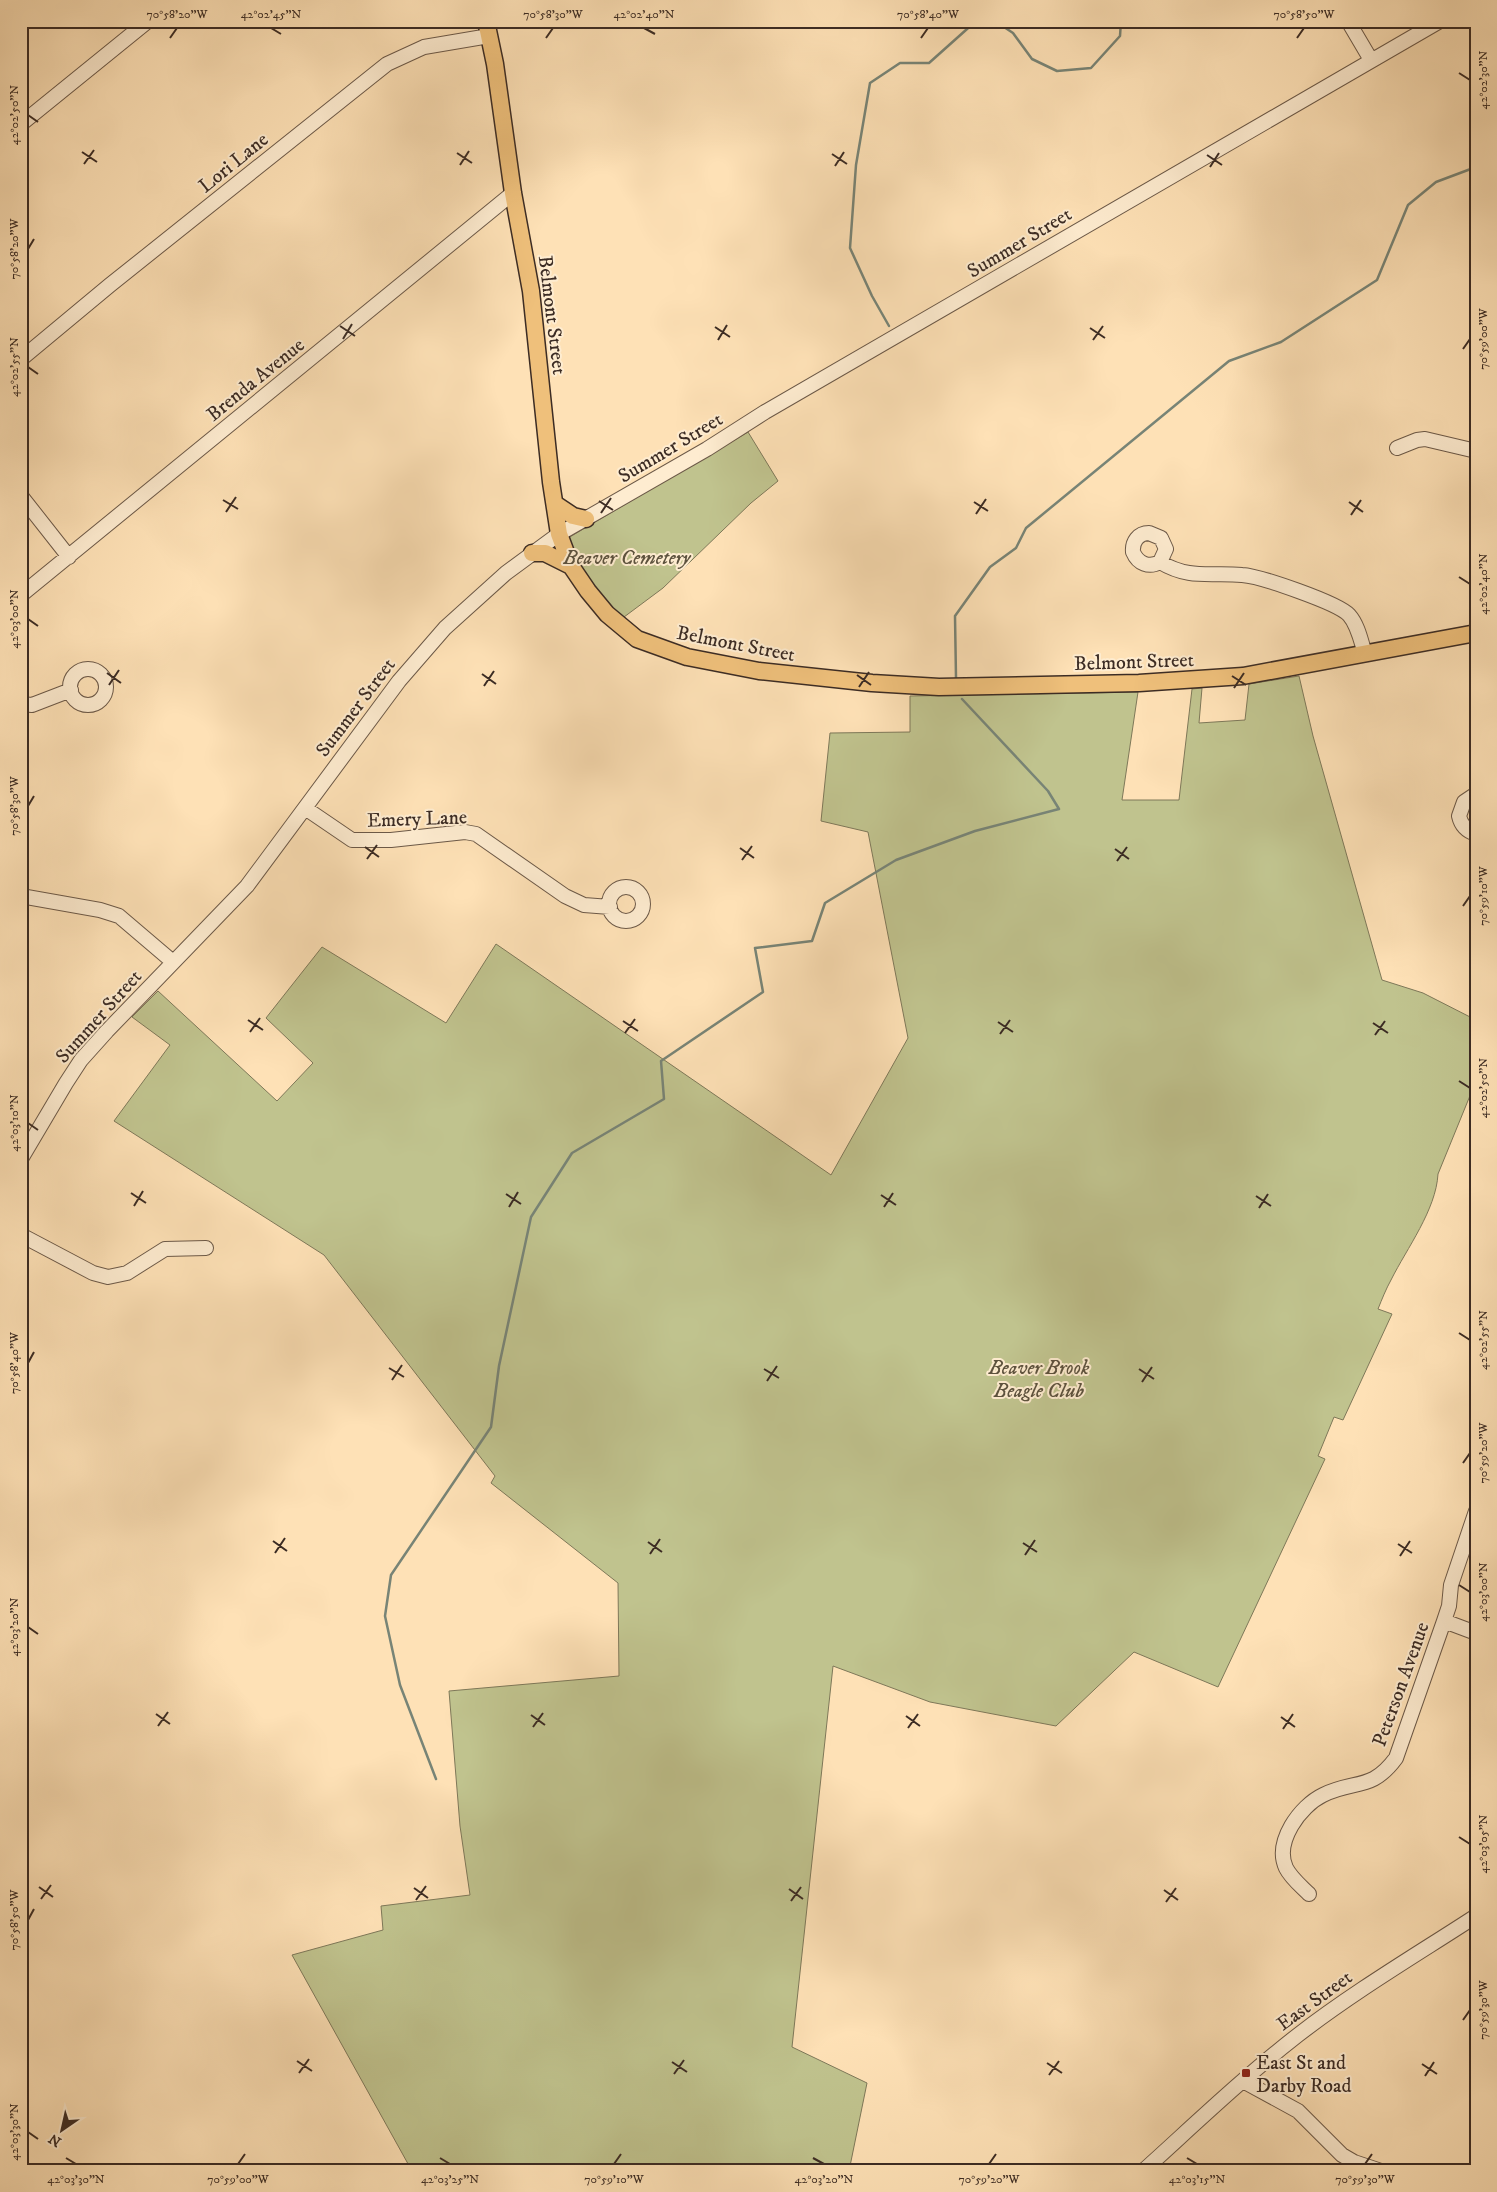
<svg xmlns="http://www.w3.org/2000/svg" width="1497" height="2192" font-family="'IM FELL DW Pica',serif">
<rect width="100%" height="100%" fill="#fee1b6"/>
<filter id="stains"><feTurbulence type="fractalNoise" baseFrequency=".004" numOctaves="4"/><feColorMatrix values="0 0 0 0 .2 0 0 0 0 .09 0 0 0 0 .02 0 0 0 .5 -.17"/></filter>
<radialGradient id="worn" r=".72"><stop offset=".6" stop-color="#630" stop-opacity="0"/><stop offset="1" stop-color="#630" stop-opacity=".3"/></radialGradient>
<path fill="#c0c38e" stroke="#7e7859" d="M748 432 778 481 751 503 663 588 620 620 592 587 567 544 568 538Z
M1299 676 1313 736 1382 980 1423 993 1476 1020V1081L1438 1174C1436 1210 1407 1248 1391 1280 1386 1289 1382 1299 1378 1309L1392 1314 1343 1420 1334 1417 1318 1456 1325 1459 1218 1687 1134 1652 1056 1726 930 1702 833 1666 792 2047 867 2083 849 2171H412L292 1955 383 1930 381 1906 470 1895 460 1826 449 1691 619 1676 618 1583 491 1483 495 1476 324 1255 114 1121 170 1045 132 1017 158 991 277 1101 313 1063 266 1018 322 947 446 1023 496 944 831 1175 908 1038 868 832 821 821 830 733 910 732V696L1138 692 1122 800H1179L1192 689 1202 688 1199 723 1245 720 1249 684Z"/>
<g fill="none" stroke-linecap="round" stroke-linejoin="round">
<path stroke="#788476" stroke-width="2.5" d="M995 21 1013 33 1032 59 1057 71 1091 68 1120 36 1121 21
M889 326 872 296 850 248 856 165 870 83 900 63H929L976 21
M956 678 955 616 990 567 1016 548 1026 528 1229 361 1281 342 1377 280 1408 205 1436 182 1476 167
M436 1779 400 1685 385 1616 391 1575 491 1427 499 1366 531 1217 572 1153 664 1099 661 1061 763 992 755 948 812 941 825 903 896 860 975 831 1059 809 1048 791 962 699"/>
<defs>
<path id="minor" d="M1348 21 1371 60
M21 124 148 21
M21 359 110 285 387 64 424 47 489 36
M1397 448 1417 440 1425 439 1476 451
M21 496 69 557
M1160 562 1166 549 1161 538 1149 533C1138 533 1132 542 1133 552 1138 564 1149 568 1160 562 1190 580 1210 572 1242 575 1260 576 1338 603 1349 615 1358 625 1361 641 1365 654
M21 595 513 193
M70 687a18 18 0 1 1 36 0a18 18 0 1 1-36 0Z
M21 704 32 705 71 690
M1476 794 1464 802 1459 816C1461 825 1466 831 1476 834
M305 808 352 840H391L465 832 476 834 565 896 584 905 610 907
M609 904a17 17 0 1 1 34 0a17 17 0 1 1-34 0Z
M21 896 100 910 119 916 173 962
M21 1159 66 1083 81 1060 107 1031 247 886 399 681 445 628 506 573 559 534 707 449 765 412 1440 21
M21 1235 93 1273 108 1277 127 1273 165 1249 206 1248
M1444 1621 1476 1633
M1309 1894C1301 1886 1291 1878 1286 1868 1274 1842 1300 1806 1323 1795 1355 1779 1371 1792 1396 1758L1444 1621 1449 1606 1451 1585 1476 1511
M1243 2081 1298 2111 1342 2155 1354 2162 1381 2171
M1143 2171C1194 2125 1244 2077 1298 2035 1355 1991 1416 1955 1476 1916"/>
<path id="major" d="M486 21 495 64 513 193 531 291 551 482 559 534 571 566 588 591 607 614 637 639 687 657 759 671 872 683 939 687 1139 683 1243 676 1476 633
M555 504 573 516 586 519
M532 553H545L571 566"/>
</defs>
<use href="#minor" stroke="#6c5948" stroke-width="16"/>
<use href="#major" stroke="#3c2c24" stroke-width="19"/>
<use href="#minor" stroke="#feecd0" stroke-width="14"/>
<use href="#major" stroke="#efc07b" stroke-width="16"/>
</g>
<path fill="none" stroke="#3c2c24" stroke-width="2" d="M271 28 281 34M644 28 655 34M170 38 177 28M546 38 553 28M921 38 928 28M1297 38 1304 28M1459 73 1470 80M28 115 38 122M82 152 97 162M457 153 472 163M832 154 847 164M1207 155 1222 165M84 164 94 150M460 165 469 151M835 166 844 152M1210 167 1219 153M28 249 34 239M340 326 355 336M715 327 730 337M1090 328 1105 338M343 339 352 324M718 340 727 325M1093 340 1103 326M1463 349 1470 339M28 367 38 374M223 500 238 509M599 501 613 510M974 502 988 511M1349 502 1363 512M226 512 236 497M601 513 611 498M976 514 986 499M1351 515 1361 500M1459 577 1470 584M28 619 38 626M107 673 121 683M482 674 496 684M857 675 871 685M1232 676 1246 685M109 685 119 670M484 686 494 671M859 687 869 672M1234 688 1244 673M28 806 34 796M365 847 379 857M740 848 754 858M1115 849 1129 859M367 859 377 845M742 860 752 846M1117 861 1127 847M1463 906 1470 896M248 1020 263 1030M623 1021 638 1031M998 1022 1013 1032M1373 1023 1388 1033M250 1032 260 1018M625 1033 635 1019M1000 1034 1010 1020M1375 1035 1385 1021M1459 1081 1470 1088M28 1123 38 1130M131 1193 146 1203M506 1194 521 1204M881 1195 896 1205M1256 1196 1271 1206M134 1206 143 1191M509 1207 518 1192M884 1207 893 1193M1259 1208 1268 1194M1459 1333 1470 1340M28 1363 34 1352M389 1368 404 1377M764 1369 779 1378M1139 1369 1154 1379M392 1380 402 1365M767 1381 777 1366M1142 1382 1152 1367M1463 1463 1470 1453M273 1541 287 1551M648 1542 662 1552M1023 1543 1037 1552M1398 1544 1412 1553M275 1553 285 1538M650 1554 660 1539M1025 1555 1035 1540M1400 1556 1410 1541M1459 1585 1470 1592M28 1627 38 1634M156 1714 170 1724M531 1715 545 1725M906 1716 920 1726M1281 1717 1295 1727M158 1726 168 1712M533 1727 543 1713M908 1728 918 1714M1283 1729 1293 1714M1459 1837 1470 1844M39 1887 53 1897M414 1888 428 1898M789 1889 803 1899M1164 1890 1178 1900M41 1899 51 1885M416 1900 426 1886M791 1901 801 1887M1166 1902 1176 1888M28 1920 34 1909M1463 2020 1470 2010M297 2061 312 2071M672 2062 687 2072M1047 2063 1062 2073M1422 2064 1437 2074M299 2073 309 2059M674 2074 684 2060M1049 2075 1059 2061M1425 2076 1434 2062M28 2132 38 2139M66 2158 76 2164M440 2158 450 2164M813 2158 824 2164M1187 2158 1197 2164M238 2164 245 2154M614 2164 621 2154M989 2164 996 2154M1365 2164 1372 2154"/>
<rect fill="#8f2418" stroke="#feecd0" stroke-width="2" x="1241" y="2068" width="10" height="10" rx="2.5"/>
<g text-anchor="middle" stroke-width="4" stroke-linejoin="round" paint-order="stroke">
<g font-size="20" fill="#3c2c24" stroke="#feecd0">
<text transform="translate(233 162) rotate(-39)" y="7">Lori Lane</text>
<text transform="translate(1019 242) rotate(-31)" y="7">Summer Street</text>
<text transform="translate(553 315) rotate(83)" y="7">Belmont Street</text>
<text transform="translate(255 379) rotate(-39)" y="7">Brenda Avenue</text>
<text transform="translate(670 447) rotate(-31)" y="7">Summer Street</text>
<text transform="translate(736 643) rotate(11)" y="7">Belmont Street</text>
<text transform="translate(1134 661) rotate(-2)" y="7">Belmont Street</text>
<text transform="translate(355 707) rotate(-53)" y="7">Summer Street</text>
<text transform="translate(417 818) rotate(-2)" y="7">Emery Lane</text>
<text transform="translate(98 1016) rotate(-48)" y="7">Summer Street</text>
<text transform="translate(1400 1684) rotate(-70)" y="7">Peterson Avenue</text>
<text transform="translate(1314 2000) rotate(-36)" y="7">East Street</text>
</g>
<g font-size="20" font-style="italic" fill="#5d523e" stroke="#feecd0">
<text x="627" y="564">Beaver Cemetery</text>
<text x="1039" y="1374">Beaver Brook<tspan x="1039" dy="23">Beagle Club</tspan></text>
</g>
<g font-size="20" fill="#3c2c24" stroke="#feecd0" text-anchor="start">
<text x="1256" y="2069">East St and<tspan x="1256" dy="23">Darby Road</tspan></text>
</g>
</g>
<rect width="1497" height="2192" fill="none" stroke="#fee1b6" stroke-width="55"/>
<g transform="translate(62 2130) rotate(214)" stroke="#feecd0" stroke-width="4" paint-order="stroke">
<path d="M0-4L9 19L0 12L-9 19Z" fill="#3c2c24"/>
<text y="-8" font-size="14" font-weight="bold" text-anchor="middle" fill="#3c2c24">N</text>
</g>
<rect x="28" y="28" width="1442" height="2136" fill="none" stroke="#3c2c24" stroke-width="2"/>
<g font-size="12" text-anchor="middle" fill="#3c2c24">
<text x="177" y="18">70°58'20"W</text>
<text x="271" y="18">42°02'45"N</text>
<text x="553" y="18">70°58'30"W</text>
<text x="644" y="18">42°02'40"N</text>
<text x="928" y="18">70°58'40"W</text>
<text x="1304" y="18">70°58'50"W</text>
<text transform="translate(1483 80) rotate(-90)" y="4">42°02'30"N</text>
<text transform="translate(14 115) rotate(-90)" y="4">42°02'50"N</text>
<text transform="translate(14 249) rotate(-90)" y="4">70°58'20"W</text>
<text transform="translate(1483 339) rotate(-90)" y="4">70°59'00"W</text>
<text transform="translate(14 367) rotate(-90)" y="4">42°02'55"N</text>
<text transform="translate(1483 584) rotate(-90)" y="4">42°02'40"N</text>
<text transform="translate(14 619) rotate(-90)" y="4">42°03'00"N</text>
<text transform="translate(14 806) rotate(-90)" y="4">70°58'30"W</text>
<text transform="translate(1483 896) rotate(-90)" y="4">70°59'10"W</text>
<text transform="translate(1483 1088) rotate(-90)" y="4">42°02'50"N</text>
<text transform="translate(14 1123) rotate(-90)" y="4">42°03'10"N</text>
<text transform="translate(1483 1340) rotate(-90)" y="4">42°02'55"N</text>
<text transform="translate(14 1363) rotate(-90)" y="4">70°58'40"W</text>
<text transform="translate(1483 1453) rotate(-90)" y="4">70°59'20"W</text>
<text transform="translate(1483 1592) rotate(-90)" y="4">42°03'00"N</text>
<text transform="translate(14 1627) rotate(-90)" y="4">42°03'20"N</text>
<text transform="translate(1483 1844) rotate(-90)" y="4">42°03'05"N</text>
<text transform="translate(14 1920) rotate(-90)" y="4">70°58'50"W</text>
<text transform="translate(1483 2010) rotate(-90)" y="4">70°59'30"W</text>
<text transform="translate(14 2132) rotate(-90)" y="4">42°03'30"N</text>
<text x="76" y="2183">42°03'30"N</text>
<text x="238" y="2183">70°59'00"W</text>
<text x="450" y="2183">42°03'25"N</text>
<text x="614" y="2183">70°59'10"W</text>
<text x="824" y="2183">42°03'20"N</text>
<text x="989" y="2183">70°59'20"W</text>
<text x="1197" y="2183">42°03'15"N</text>
<text x="1365" y="2183">70°59'30"W</text>
</g>
<rect width="100%" height="100%" filter="url(#stains)"/>
<rect width="100%" height="100%" fill="url(#worn)"/>
</svg>
